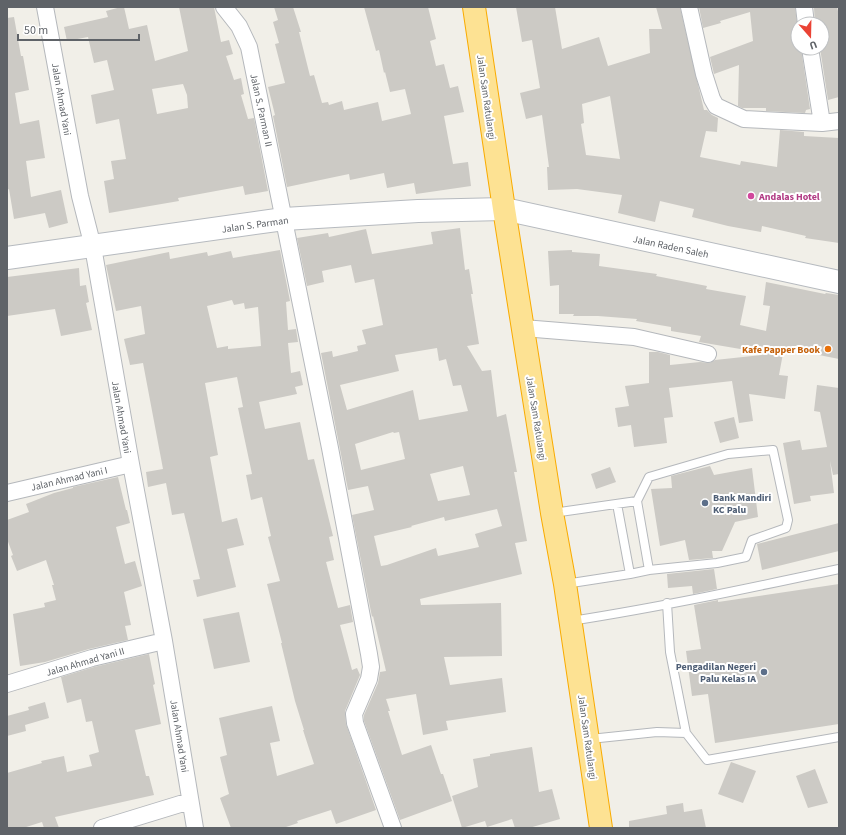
<svg xmlns="http://www.w3.org/2000/svg" width="846" height="835" font-family="'Source Sans 3',sans-serif">
<rect width="100%" height="100%" fill="#f1efe8"/>
<path fill="#cccac5" fill-rule="evenodd" d="M121 7H124L129 29 147 25 155 61 188 51 179 7H214L221 42 229 40 233 54 226 56 234 80 241 78 244 94 241 95 248 119 254 118 268 191 245 195 243 186 178 198 179 201 109 213 104 181 114 179 111 161 126 159 119 119 96 124 91 95 114 90 107 60 94 63 88 37 67 41 64 27 108 17 106 11ZM183 84 187 95 188 108 157 114 152 89Z
M274 7H293L301 32H299L310 76 314 75 322 103 328 102 329 105 342 101 344 110 378 102 382 121 411 114 405 89 390 92 385 72 384 73 379 50 376 51 364 7H428L436 39 430 41 436 66 444 64 450 88 458 86 464 112 444 116 453 164 468 162 471 186 416 194 414 183 387 188 384 173 350 180 349 174 287 187 273 116 275 115 268 87 285 83 275 44 279 43 273 22 278 20Z
M516 7H555L562 49 599 37 608 66 650 53 649 29H662L656 7H680L704 110H707L712 115 718 118 717 132 706 131 700 157 740 165 741 161 777 167 780 130 804 132V136L839 138V243L805 238 806 236 762 226 761 232 728 226 692 217 694 209 660 201 655 222 618 213 622 195 577 189 548 190 547 167H549L542 115 526 119 520 93 540 88 532 40 522 42ZM610 96 620 159 586 155 581 124 584 123 582 104Z
M699 7H795L798 29V48H801L810 109 806 110 805 113 766 111V108H742L738 106 739 65 714 74 710 57 753 41 750 12 720 21 721 23 703 28Z
M818 7H837L839 15V97L828 100 820 48H822V24H815L814 8Z
M14 17 21 56H23L29 90 15 93 20 124 39 120 45 158 26 161 31 197 61 190 68 223 49 228 45 213 14 219 9 189 7 190V18Z
M460 228 465 270 469 269 473 294H471L479 344 467 346 482 371 491 370 497 417 506 414 517 472H514L527 541 515 543 522 574 420 599 421 605 501 603 502 656 444 657 450 685 502 678 506 712 446 721 448 730 423 735 416 694 386 699 390 711H388L402 755 431 745 441 774H443L452 801 400 820 364 721V715L378 683 380 672 386 671 373 616 372 617 352 515 374 510 368 486 348 490 321 353 332 351 333 357 358 351 357 346 366 344 362 330 383 325 374 279 355 283 351 265 322 271 324 282 307 286 297 238 328 233 329 237 366 229 372 254 433 244 431 232ZM437 348 439 361 446 359 453 386 461 385 468 411 419 420 413 390 347 410 340 385 399 371 395 355ZM393 432 394 433 399 432 405 459 361 470 355 444ZM463 466 470 495 438 501 430 474ZM497 509 502 526 475 534 479 547 438 556 436 548 387 565 381 566 374 536 412 527 411 526 444 517 445 521Z
M280 250 290 301 286 302 288 330 296 329 298 342 288 343 291 373 300 371 303 385 295 387 297 394 259 402 265 429 300 422 308 460 314 459 333 536 329 537 334 560 326 562 338 608 350 605 353 622 340 625 352 670 357 668 360 675 345 711 346 724 376 810 336 824 331 810 297 821 298 823 283 828H231L220 798 229 794 220 757 227 755 219 718 272 706 280 741 270 743 277 776 314 764 303 730H304L295 701 281 643H282L267 584 280 581 268 537 271 536 262 497 251 500 246 475 252 474 238 408 243 407 237 377 205 383 218 455 210 457 222 522 237 518 244 545 227 549 236 587 197 597 193 580 200 579 184 513 172 515 166 483 148 487 146 472 163 469 143 363 130 365 124 339 145 334 141 306 116 311 106 265 169 252 170 259 207 252 208 256 231 251 233 258ZM232 300 234 305 244 303 245 309 258 307 261 346 228 349V346L217 348 207 306Z
M572 250V252L600 254 599 266 657 274 656 276 707 286 706 289 746 296 740 325 766 331 770 306 763 305 766 282 825 294 826 293 839 295V359L784 348 779 375 788 376 785 399 749 394 753 421 739 423 732 381 669 388 673 417 664 418 667 443 634 447 631 425 618 427 615 408 629 406 625 386 649 383V352H658L670 355V365L700 362 710 363 715 360 770 354 699 342 701 336 671 331V327L636 321 637 319 598 316H573L574 314H559V285L550 286 548 251Z
M79 268 80 286 86 285 89 302 86 303 92 330 61 336 55 309 7 316V277Z
M817 385 839 388V474L833 475 830 461 834 493 810 496 811 501 794 504 783 443 800 440 802 450 827 447 820 412 814 411Z
M734 417 739 438 720 443 714 422Z
M710 466 714 475 752 468 758 517 735 522 722 551H712L713 558 689 560 685 540 660 546 651 489 672 488 671 476Z
M610 467 616 482 596 489 591 474Z
M118 477 126 510H127L130 523 116 527 125 564 135 561 142 586 124 592 131 625 125 626 128 640 89 649 45 662 20 666 13 614 45 607 44 603 56 600 52 585H54L46 560 17 571 11 556 13 555 7 539V520L29 512 26 504 54 493 73 488V487Z
M839 523V551L762 570 757 544Z
M714 569 717 589 693 594 692 586 668 588 667 574Z
M839 584V724L715 743 708 694 692 696 686 651 701 649 694 605 718 600V602Z
M239 612 250 662 214 669 203 619Z
M149 654 155 684 153 685 161 724 135 730 146 776H149L154 795 55 817 59 828H44L42 822 23 828H7V773L42 763 41 761 64 756 67 772 92 766 89 755 99 752 92 721 86 722 81 699 67 703 61 677 94 667Z
M45 702 49 718 25 725 26 731 7 736V716L29 710 28 707Z
M532 747 539 792 552 789 560 819 529 828H515L512 819 487 827 485 821 462 828 452 796 478 787 473 759 490 756V754Z
M731 762 756 771 743 803 718 794Z
M815 769 828 803 808 808 796 776Z
M683 803 684 812 702 809 706 828H629V821L667 814 666 806Z"/>
<g fill="none" stroke-linecap="round" stroke-linejoin="round">
<defs>
<path id="lane" d="M617 504 630 574
M553 513 637 501
M565 584 630 574 649 570 717 563 746 557 752 540 786 528 788 520 773 450 728 454 649 477 637 501 649 570
M667 603 670 652 686 733 707 760 839 737
M571 621C661 607 750 588 839 569
M590 739 657 732 686 733"/>
<path id="street" d="M45 7 80 196 93 247 131 464 164 641 195 828
M224 7 239 26 249 47 330 448 369 654 371 667 369 679 354 714 355 723 393 828
M689 7 704 74 712 99 716 106 744 119 822 123 839 121
M804 7 806 24
M810 48 822 123
M523 328 634 337 708 354
M7 493 131 464
M7 684 92 658 164 641
M102 828 190 801"/>
<path id="secondary" d="M7 258 284 219 418 211 504 209 839 282"/>
<path id="highway" d="M474 7 504 209 552 513 565 584 601 828"/>
</defs>
<use href="#lane" stroke="#b5b8bc" stroke-width="10"/>
<use href="#street" stroke="#b5b8bc" stroke-width="18"/>
<use href="#secondary" stroke="#b6babf" stroke-width="24"/>
<use href="#highway" stroke="#f9ab00" stroke-width="24"/>
<use href="#lane" stroke="#fff" stroke-width="8"/>
<use href="#street" stroke="#fff" stroke-width="16"/>
<use href="#secondary" stroke="#fff" stroke-width="22"/>
<use href="#highway" stroke="#fde293" stroke-width="22"/>
</g>
<circle fill="#d1479c" stroke="#fff" stroke-width="1.5" cx="751" cy="196" r="4"/>
<circle fill="#e8710a" stroke="#fff" stroke-width="1.5" cx="828" cy="349" r="4"/>
<g fill="#5c6f8a" stroke="#fff" stroke-width="1.5">
<circle cx="705" cy="503" r="4"/>
<circle cx="764" cy="672" r="4"/>
</g>
<g text-anchor="middle" stroke-width="4" stroke-linejoin="round" paint-order="stroke">
<g font-size="10" fill="#5f6368" stroke="#fff">
<text transform="translate(487 97) rotate(82)" y="4">Jalan Sam Ratulangi</text>
<text transform="translate(62 99) rotate(80)" y="4">Jalan Ahmad Yani</text>
<text transform="translate(262 110) rotate(78)" y="4">Jalan S. Parman II</text>
<text transform="translate(255 224) rotate(-8)" y="4">Jalan S. Parman</text>
<text transform="translate(671 246) rotate(12)" y="4">Jalan Raden Saleh</text>
<text transform="translate(122 417) rotate(80)" y="4">Jalan Ahmad Yani</text>
<text transform="translate(537 418) rotate(81)" y="4">Jalan Sam Ratulangi</text>
<text transform="translate(69 478) rotate(-13)" y="4">Jalan Ahmad Yani I</text>
<text transform="translate(85 661) rotate(-16)" y="4">Jalan Ahmad Yani II</text>
<text transform="translate(180 736) rotate(81)" y="4">Jalan Ahmad Yani</text>
<text transform="translate(588 737) rotate(82)" y="4">Jalan Sam Ratulangi</text>
</g>
<g font-size="10" font-weight="bold" fill="#b23c85" stroke="#fff" text-anchor="start">
<text x="759" y="200">Andalas Hotel</text>
</g>
<g font-size="10" font-weight="bold" fill="#c56008" stroke="#fff" text-anchor="end">
<text x="820" y="353">Kafe Papper Book</text>
</g>
<g font-size="10" font-weight="bold" fill="#4e5e75" stroke="#fff" text-anchor="start">
<text x="713" y="501">Bank Mandiri<tspan x="713" dy="12">KC Palu</tspan></text>
<text x="756" y="670" text-anchor="end">Pengadilan Negeri<tspan x="756" dy="12">Palu Kelas IA</tspan></text>
</g>
</g>
<rect width="846" height="835" fill="none" stroke="#5f6368" stroke-width="16"/>
<g transform="translate(810 36) rotate(160)"><circle r="19" fill="#ffffff" stroke="#bfc1c3"/>
<path d="M0-3L7 15L0 10L-7 15Z" fill="#ea4335"/>
<text y="-6" font-size="11" font-weight="bold" text-anchor="middle" fill="#5f6368">U</text>
</g>
<path d="M18 34v6h121v-6" fill="none" stroke="#5f6368" stroke-width="2"/>
<text x="24" y="34" font-size="12" fill="#5f6368" stroke="#ffffff" stroke-width="3" paint-order="stroke">50 m</text>
</svg>
